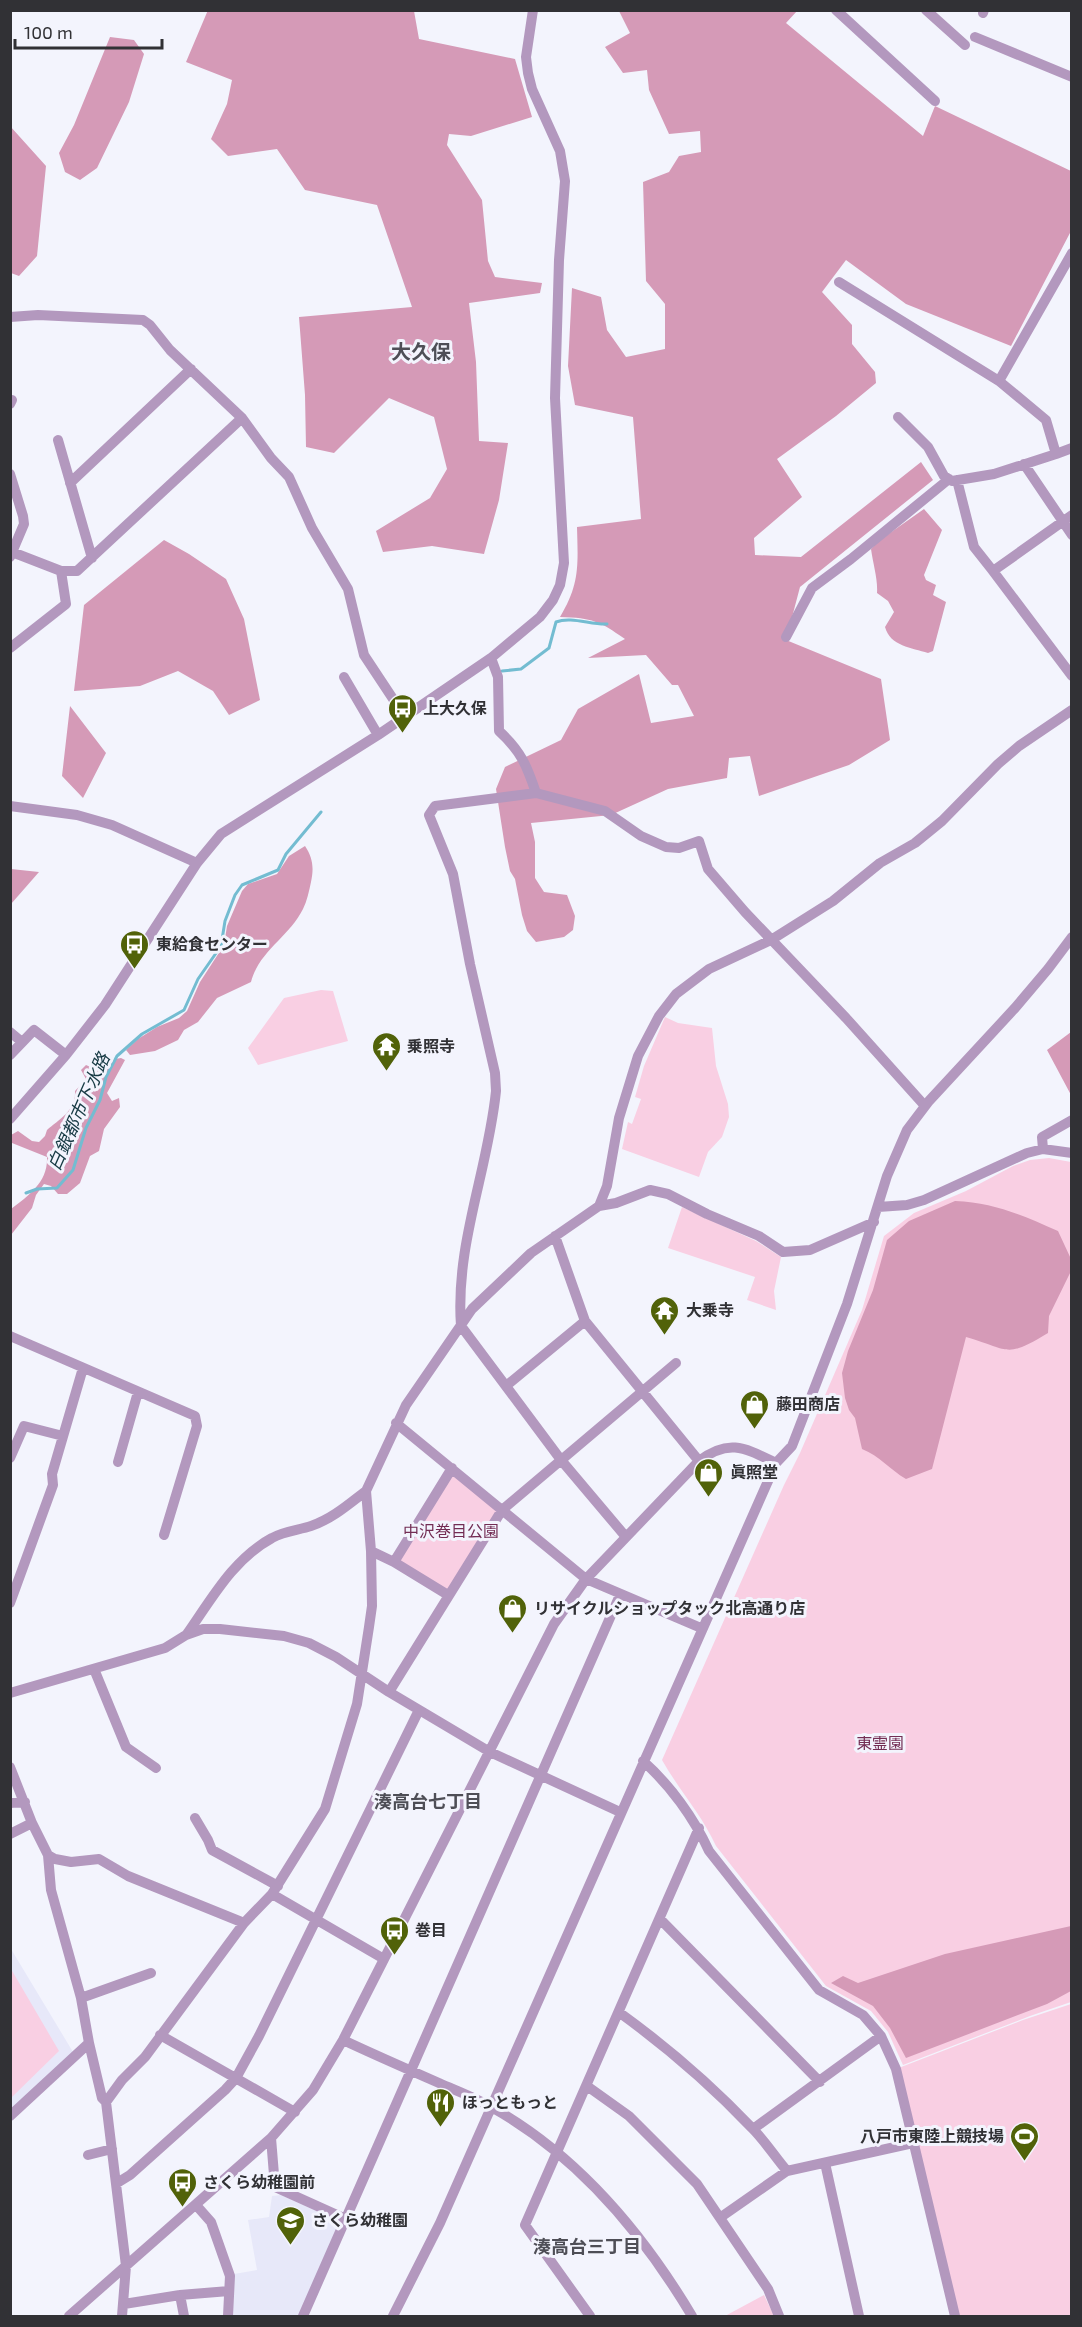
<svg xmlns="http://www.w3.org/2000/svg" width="1082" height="2327" font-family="'Exo 2','Noto Sans JP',sans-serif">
<rect width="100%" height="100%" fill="#f3f4fd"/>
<path fill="#e7e8f9" d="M11 1949 73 2052 11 2110Z
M281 2195 341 2222 299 2316H231L234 2274 257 2270 248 2220 269 2217 272 2196Z"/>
<path fill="#f9cfe3" d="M321 990 333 991 348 1041 258 1065 248 1048 284 998Z
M665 1017 678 1023 712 1028 716 1066 728 1104 729 1117 722 1137 708 1152 699 1177 622 1149 628 1122 632 1124 641 1099 635 1097 644 1066Z
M1049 1158 1071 1162V2002L1030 2016 903 2065 888 2032 871 2011 826 1986 716 1846C702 1815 679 1790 662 1760L784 1485 800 1453 862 1310 884 1236 914 1213 966 1191 1013 1166 1030 1160Z
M682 1207 756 1241 781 1257 774 1291 776 1310 747 1300 755 1277 668 1248Z
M452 1468 502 1510 448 1595 394 1562Z
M11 1969 59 2051 11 2098H10Z
M1071 2004V2316H955L896 2069 1023 2020Z
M764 2295 774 2316H725Z"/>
<path fill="#d59ab7" d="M208 10 414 11 419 39 515 59 532 117 471 136 449 134 447 145 482 200 488 261 495 277 542 283 540 293 469 303 476 362 479 441 508 443 499 500 484 554 432 546 383 552 376 531 430 498 447 469 434 417 389 398 334 453 306 447 305 395 299 317 412 307 377 205 305 190 277 149 228 156 211 139 227 104 232 80 186 62Z
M619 11H797L786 23 923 136 935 106 1071 171V231L1011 346 906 304 846 260 822 292 852 325V344L875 372 876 383 836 416 777 459 802 497 754 538 755 555 801 557 921 462 933 480 800 587 786 640 881 679 890 740 849 765 759 796 750 756 729 758 727 778 668 789 611 815 531 823 535 842V878L544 892 567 895 575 916 573 930 564 937 536 942 527 931 522 915 515 879 510 871 505 847 496 789 505 767 561 740 578 709 639 674 651 723 694 716 678 685H672L646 655 588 658 625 639C599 621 593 618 560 617 580 584 578 565 577 527L641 519 633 417 575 405 568 366 572 288 601 297 607 330 626 357 665 349V304L646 281 643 182 669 172 679 156 701 152 700 131 669 134 649 90 647 70 623 73 605 47 630 33Z
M110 37 134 40 144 54 129 102 97 168 80 180 65 172 59 153 74 125Z
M10 126 46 166 37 256 19 276 11 273Z
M924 509 942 530 924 575 926 580 936 585 933 595 946 602 933 651 928 653C912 648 890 646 885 627L894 612 888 601 877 593C878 579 873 564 871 549L880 540Z
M164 540 189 554 226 579 244 619 260 700 229 715 213 691 178 671 140 686 74 691 84 605Z
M70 706 106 753 83 798 62 776Z
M305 846C313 858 314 868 311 882 309 891 307 901 303 909 289 937 259 951 251 982L217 998 198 1022 184 1030 178 1040 155 1051 130 1055 126 1050 138 1039 157 1027 179 1018 187 1011 200 982 224 945 227 926 242 891 248 884 277 874 289 856Z
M11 869 39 872 11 904 10 869Z
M1071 1032V1095L1047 1050Z
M121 1058 125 1060 107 1093 112 1101 119 1098 120 1107 104 1129 99 1151 90 1156 80 1183 67 1194H58L51 1186 44 1184 36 1195 32 1208 11 1235V1209C29 1195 48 1182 47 1157L12 1143 11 1135 18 1131 32 1141 39 1142 45 1136 47 1130C59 1119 76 1111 75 1091L86 1079 81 1070 86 1065C110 1077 99 1061 121 1058Z
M955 1201C995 1203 1022 1215 1058 1231L1071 1259V1271L1049 1316 1048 1333C1005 1359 1011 1350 966 1337L932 1469 906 1479C889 1469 880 1456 862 1449L855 1418 849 1410 845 1398 842 1373 848 1351 873 1290 887 1240 909 1221Z
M1071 1926V1991L1047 2004 906 2058 890 2028 873 2006 831 1983 843 1976 858 1983 945 1954Z"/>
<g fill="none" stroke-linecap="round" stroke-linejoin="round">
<path stroke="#73bcd1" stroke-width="3" d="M502 671 521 669 549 648 556 622C571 616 591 625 607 624
M26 1193 37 1189 57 1188 73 1170 86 1128 100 1100 106 1077 117 1056 142 1034 184 1010 198 979 221 946 225 921 235 895 242 885 278 870 286 854 321 812"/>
<path stroke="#b398be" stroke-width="10" d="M836 10 935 101
M926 10 965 45
M983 13 984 10
M975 37 1072 77
M839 282 999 381 1046 420 1056 454 1072 448
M10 317 38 315 143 320 150 325 170 350 242 418 271 458 289 477 312 528 348 589 364 655 405 717
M999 381 1072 253
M10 404 12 400
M898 417 928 447 944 476 952 481 994 474 1056 454
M58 440 92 558
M1024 464 1072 535
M10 474 23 516 24 524 10 557
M957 480 974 547 993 571
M70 483 191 369
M1072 515 993 571 1072 676
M12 552 61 571H77L242 418
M786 637 812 588 851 559 949 479
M10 648 66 604 61 571
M491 658 498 677 499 731C521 751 527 766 536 793L435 806 429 815 453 874 470 964 495 1073 496 1091C488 1171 455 1244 461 1326L561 1460 626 1537
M344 677 378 735
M536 793 605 811 641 836 666 847 679 848 699 841 708 869 745 912 846 1018 925 1106
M10 806 77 815 112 825 197 863
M10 1032 22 1042
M10 1055 34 1030 66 1055
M10 1119 66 1055 105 1005 197 863 221 834 378 735 491 658 540 617 553 600 560 585 564 563 555 398 559 260 565 181 560 151 532 89 528 73 526 57 533 10
M1043 1149 1042 1137 1072 1120
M599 1206 607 1186 619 1118 638 1056 659 1016 676 994 709 969 771 940 833 901 880 863 915 843 942 821 998 764 1019 746 1072 710
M878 1207 907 1205 924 1200 1027 1153 1043 1149 1072 1153
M555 1236 585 1321 699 1461
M10 1336 195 1416 197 1426 164 1535
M506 1386 585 1321
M396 1423 586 1579 701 1628
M10 1458 24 1426 63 1436
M118 1462 138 1392
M371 1551 394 1562 448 1595
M394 1562 452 1468
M10 1603 53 1485 52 1474 83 1368
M187 1634C211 1600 233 1559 272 1538 284 1531 299 1530 311 1526 332 1519 349 1504 366 1491
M94 1669 126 1747 156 1768
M389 1692 502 1510 676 1363
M10 1693 165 1648 186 1635 203 1629H220L284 1636 309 1643 336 1657 389 1692 490 1752 620 1812
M643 1761C670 1785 694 1818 709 1851L819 1990 863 2015 881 2036 896 2069 955 2316
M10 1767 32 1823 48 1855 51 1890 81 1998 89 2043 102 2098 106 2102 126 2266 122 2316
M10 1803 25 1802
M195 1818 208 1840 212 1850 278 1886
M10 1834 32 1823
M48 1855 55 1859 71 1862 99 1859 128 1876 244 1923
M272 1894 384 1959
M660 1919 820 2082
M81 1998 151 1973
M620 2013C667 2047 712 2086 752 2128 765 2141 775 2157 787 2171
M160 2035 295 2112
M343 2040C375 2055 407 2069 439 2083 457 2091 476 2098 493 2108 578 2156 643 2234 692 2316
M587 2086 629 2116 697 2184 768 2289 779 2316
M106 2102 122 2080 145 2057 244 1923 272 1894 325 1809 357 1704 369 1627 372 1606 371 1551 366 1491 406 1405 472 1309 531 1253 599 1206 616 1203 650 1190 668 1194 707 1214 759 1236 783 1252 810 1250 874 1222
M10 2116 89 2043
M753 2129 881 2036
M271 2138 275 2187 346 2219
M88 2155 112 2149
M825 2163 859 2316
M117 2183 130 2175 225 2090 236 2078 259 2036 419 1710
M196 2205 211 2222 230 2276 228 2316
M721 2217 787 2171 913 2143
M180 2295 184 2316
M124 2304 180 2295 229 2291
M69 2316 271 2138 313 2090 343 2040 554 1624 586 1579 699 1461C729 1438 745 1448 776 1463
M303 2316 620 1595
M393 2316 440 2223 776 1463 792 1446 847 1304 887 1176 907 1130 929 1101 1015 1008 1048 969 1072 937
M590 2316 525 2225 699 1828"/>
</g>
<defs>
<symbol id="bus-pin" viewBox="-11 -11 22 30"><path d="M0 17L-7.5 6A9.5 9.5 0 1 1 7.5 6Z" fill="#516209" stroke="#f3f4fd"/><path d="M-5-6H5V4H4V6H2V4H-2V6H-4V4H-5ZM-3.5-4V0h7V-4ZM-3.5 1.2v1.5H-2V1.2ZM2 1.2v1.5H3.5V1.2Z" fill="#fff"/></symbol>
<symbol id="temple-pin" viewBox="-11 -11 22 30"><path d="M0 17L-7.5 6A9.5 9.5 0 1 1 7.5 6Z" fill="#516209" stroke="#f3f4fd"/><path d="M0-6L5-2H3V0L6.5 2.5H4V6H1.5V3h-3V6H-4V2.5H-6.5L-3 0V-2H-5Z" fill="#fff"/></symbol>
<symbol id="shop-pin" viewBox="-11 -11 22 30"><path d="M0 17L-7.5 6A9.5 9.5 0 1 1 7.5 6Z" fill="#516209" stroke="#f3f4fd"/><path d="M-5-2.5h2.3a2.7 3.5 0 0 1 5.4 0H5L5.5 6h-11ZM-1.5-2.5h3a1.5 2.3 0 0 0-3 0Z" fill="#fff"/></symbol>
<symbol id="restaurant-pin" viewBox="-11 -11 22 30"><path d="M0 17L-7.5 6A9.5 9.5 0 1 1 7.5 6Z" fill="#516209" stroke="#f3f4fd"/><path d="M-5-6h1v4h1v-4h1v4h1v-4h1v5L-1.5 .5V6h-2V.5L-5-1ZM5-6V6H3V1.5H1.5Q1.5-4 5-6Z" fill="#fff"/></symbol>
<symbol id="stadium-pin" viewBox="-11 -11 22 30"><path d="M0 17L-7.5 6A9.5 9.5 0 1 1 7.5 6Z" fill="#516209" stroke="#f3f4fd"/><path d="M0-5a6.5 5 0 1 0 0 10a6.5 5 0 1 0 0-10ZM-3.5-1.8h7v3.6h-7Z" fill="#fff"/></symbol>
<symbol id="school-pin" viewBox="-11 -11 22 30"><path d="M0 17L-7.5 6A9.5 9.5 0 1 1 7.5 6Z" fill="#516209" stroke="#f3f4fd"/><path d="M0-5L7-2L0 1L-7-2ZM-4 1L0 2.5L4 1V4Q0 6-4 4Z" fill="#fff"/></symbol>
</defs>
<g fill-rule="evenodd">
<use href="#bus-pin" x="386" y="692" width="33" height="45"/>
<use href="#bus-pin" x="118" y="928" width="33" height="45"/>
<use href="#temple-pin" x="370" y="1030" width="33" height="45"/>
<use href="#temple-pin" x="648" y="1294" width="33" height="45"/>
<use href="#shop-pin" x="738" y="1388" width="33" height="45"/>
<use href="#shop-pin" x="692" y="1456" width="33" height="45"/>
<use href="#shop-pin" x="496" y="1592" width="33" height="45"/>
<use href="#bus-pin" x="378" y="1914" width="33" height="45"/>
<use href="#restaurant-pin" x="424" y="2086" width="33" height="45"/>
<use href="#stadium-pin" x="1008" y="2120" width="33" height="45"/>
<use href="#bus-pin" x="166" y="2166" width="33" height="45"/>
<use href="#school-pin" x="274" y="2204" width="33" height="45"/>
</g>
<g text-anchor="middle" stroke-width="6" stroke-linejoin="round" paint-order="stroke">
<g font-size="16" font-weight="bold" fill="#313135" stroke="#f3f4fd" text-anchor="start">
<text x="423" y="714">上大久保</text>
<text x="156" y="950">東給食センター</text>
<text x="407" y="1052">乗照寺</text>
<text x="686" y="1316">大乗寺</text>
<text x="776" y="1410">藤田商店</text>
<text x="730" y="1478">眞照堂</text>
<text x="534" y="1614">リサイクルショップタック北高通り店</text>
<text x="415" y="1936">巻目</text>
<text x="462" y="2108">ほっともっと</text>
<text x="1004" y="2142" text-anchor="end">八戸市東陸上競技場</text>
<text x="203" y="2188">さくら幼稚園前</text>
<text x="312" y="2226">さくら幼稚園</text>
</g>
<g font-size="16" fill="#732d54" stroke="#f3f4fd">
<text x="451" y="1537">中沢巻目公園</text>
<text x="880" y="1749">東霊園</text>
</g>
<g font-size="18" font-style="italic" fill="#163943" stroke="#f3f4fd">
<text transform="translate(79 1112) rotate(-66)" y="6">白銀都市下水路</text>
</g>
<g font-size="18" font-weight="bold" fill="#4e4e56" stroke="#f3f4fd">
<text x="428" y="1808">湊高台七丁目</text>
<text x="587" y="2253">湊高台三丁目</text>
</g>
<g font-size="20" font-weight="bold" fill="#4e4e56" stroke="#f3f4fd">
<text x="421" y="359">大久保</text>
</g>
</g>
<rect width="1082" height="2327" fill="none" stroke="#313135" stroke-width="24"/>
<path d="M15 39v9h147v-9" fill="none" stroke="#313135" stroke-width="3"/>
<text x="24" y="39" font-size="18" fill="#313135" stroke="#f3f4fd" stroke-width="4.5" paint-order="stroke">100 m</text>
</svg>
